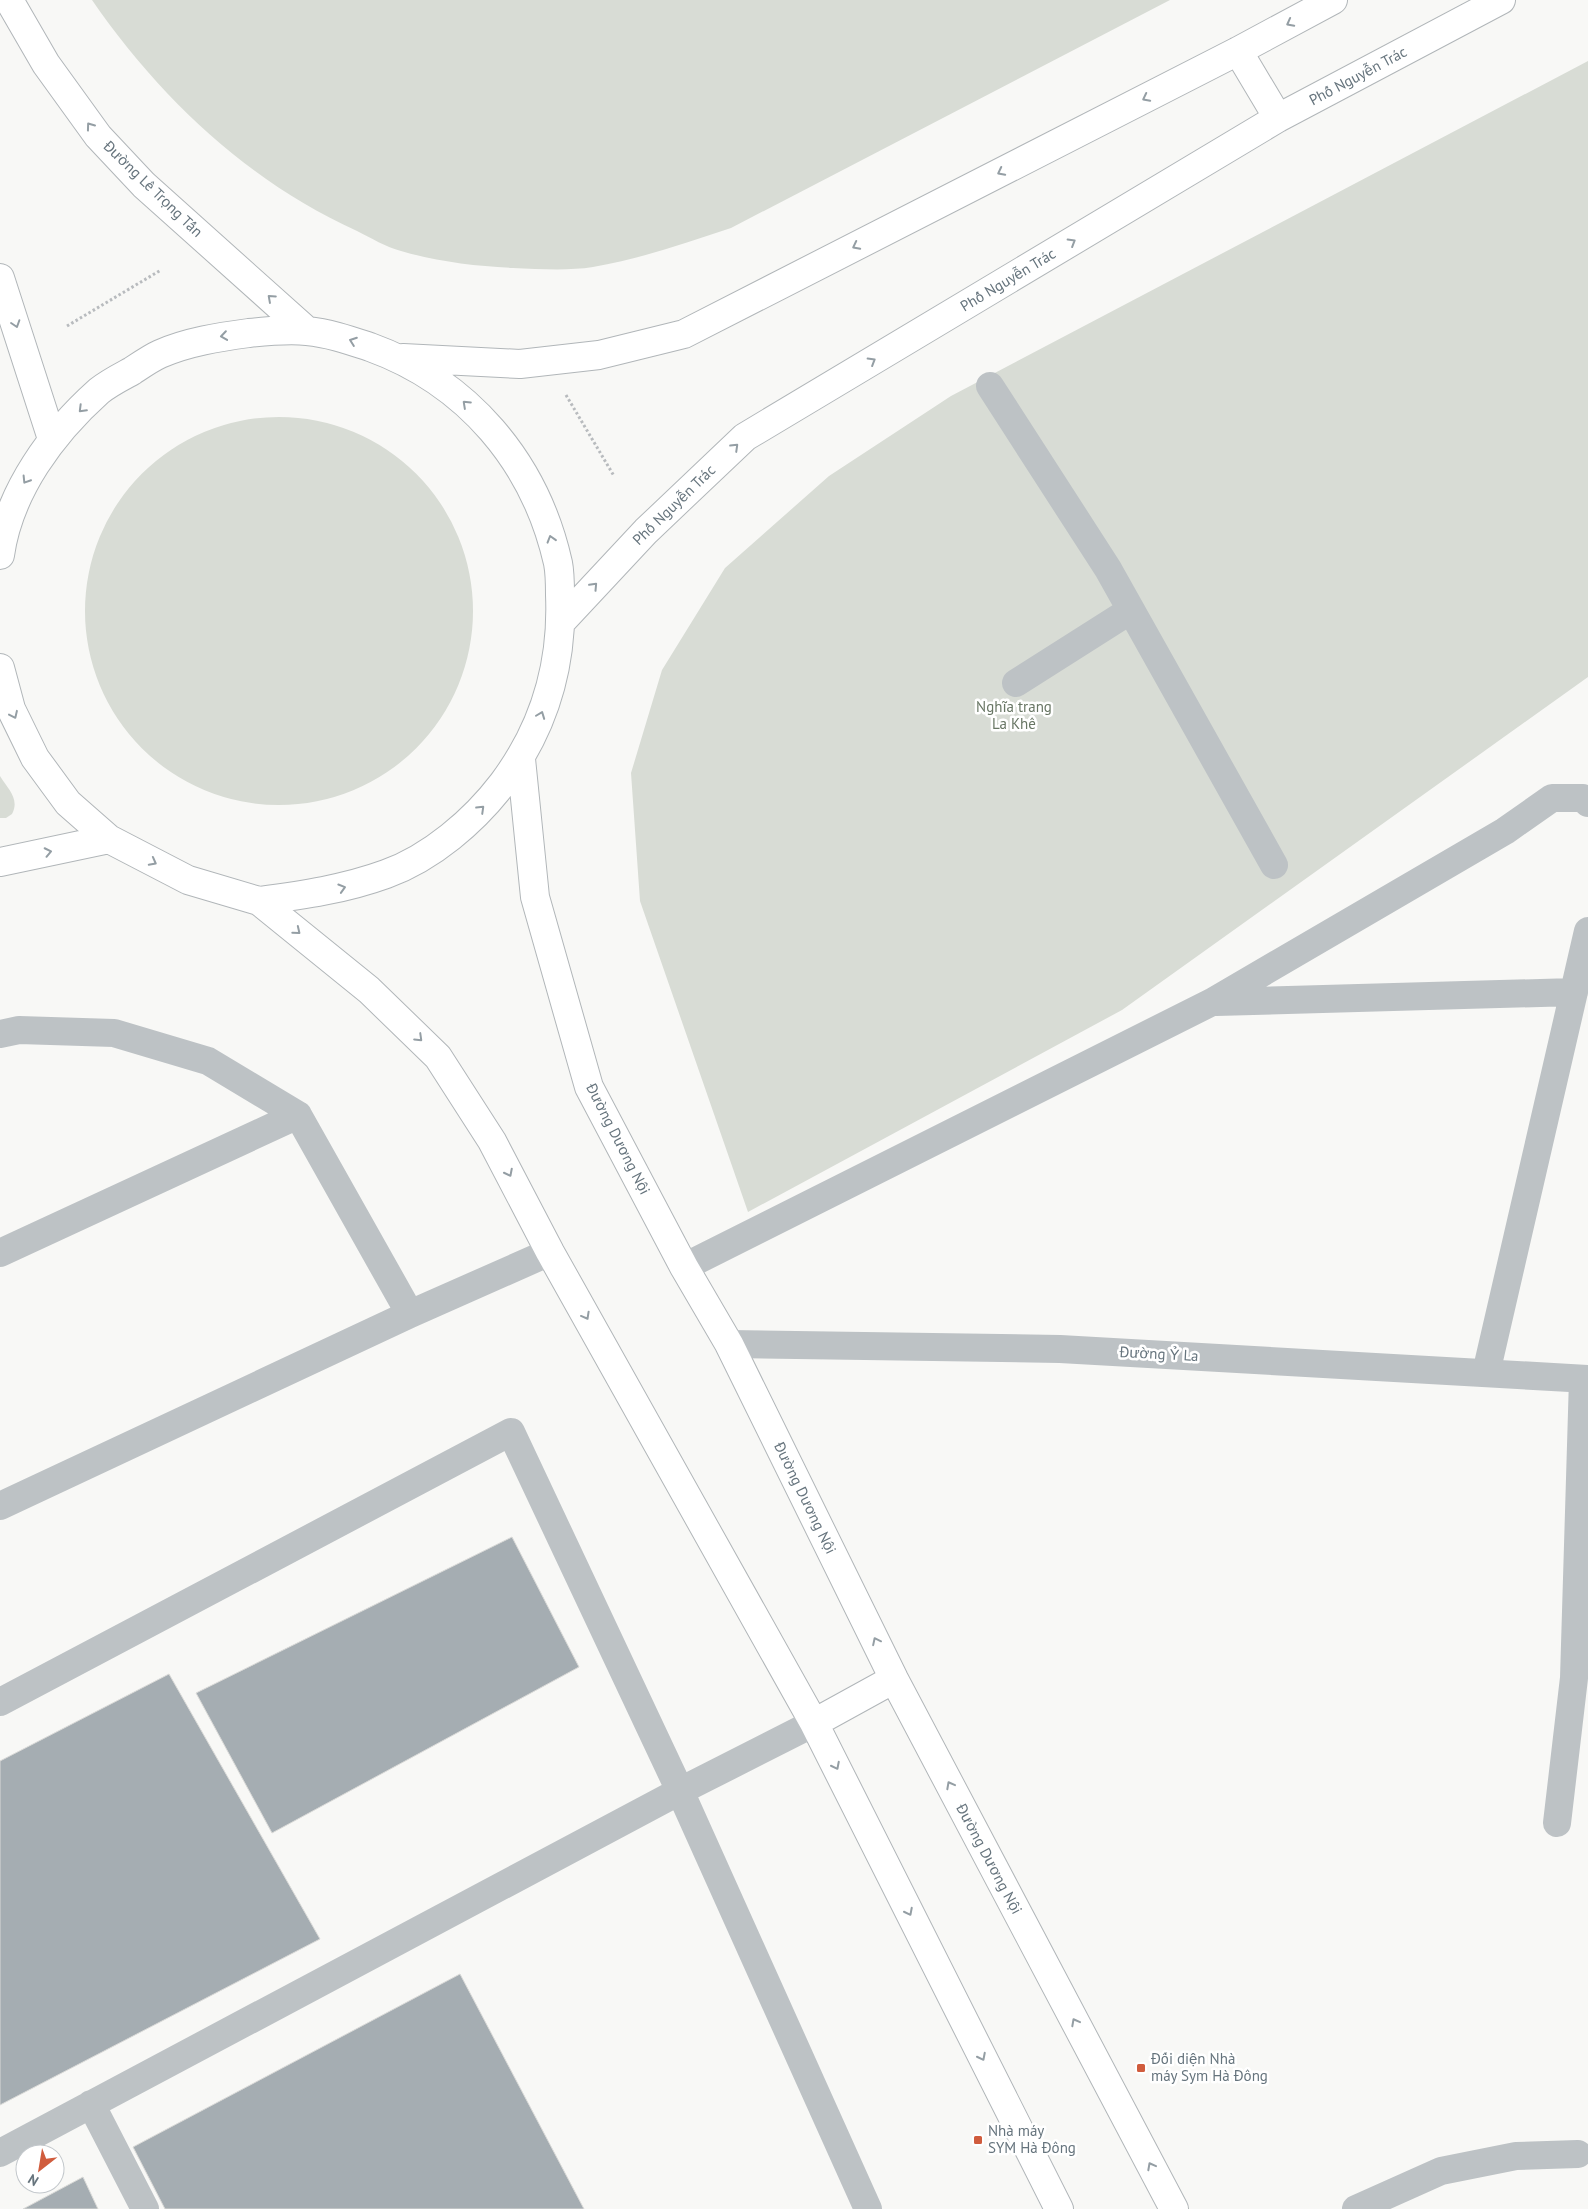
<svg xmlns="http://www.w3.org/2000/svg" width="1588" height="2209" font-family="'PT Sans',sans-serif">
<rect width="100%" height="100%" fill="#f8f8f6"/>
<path fill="#d8dcd5" d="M92 0H1170L731 228C686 243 640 259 593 267 568 271 539 269 513 268 475 266 439 262 401 251 386 247 371 238 357 231 248 182 159 97 92 0Z
M1588 61V677L1122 1010 748 1212 640 901 631 773 662 670 725 568 829 476 951 396Z
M85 611a194 194 0 1 1 388 0a194 194 0 1 1-388 0Z
M0 776C8 789 20 799 12 814L6 818H0Z"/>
<path fill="#a5adb2" stroke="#dadad8" d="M512 1537 579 1667 272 1833 196 1693Z
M169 1674 320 1939 0 2105V1761Z
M460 1974 584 2209H165L133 2147Z
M83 2177 98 2209H23Z"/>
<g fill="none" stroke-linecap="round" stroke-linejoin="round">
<defs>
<path id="major" d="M9 0 46 64 98 136 144 185 307 331
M1238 51 1278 118
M0 278 52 439
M403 358 520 364 599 355 684 334 1238 51 1333 0
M0 555C9 491 52 433 99 391 109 383 121 377 132 371 141 365 151 358 160 354 187 342 219 337 249 333 268 331 287 329 307 331 329 333 349 340 370 347 467 382 535 461 558 563 560 573 560 584 560 595 563 664 544 728 503 783 474 821 431 858 386 874 345 889 303 895 259 901
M561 622 646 531 745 437 1278 118 1501 0
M0 668 11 709 35 758 68 803 109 839 188 880 259 901 369 990 438 1057 492 1141 550 1252 814 1723 1059 2209
M521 759 535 897 589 1087 684 1267 729 1344 894 1679 1174 2209
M0 862 109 839
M814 1723 894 1679"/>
</defs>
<use href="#major" stroke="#b1b6b9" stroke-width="30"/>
<path stroke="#b8bbbe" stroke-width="3" stroke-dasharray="2.5 2.5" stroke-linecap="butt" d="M67 326 161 270
M566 395 614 476"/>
<path stroke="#bdc2c5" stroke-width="28" d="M990 386 1108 569 1274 865
M1016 683 1131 610
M1216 1002 1574 992
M0 1034 19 1030 114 1033 208 1061 298 1115 410 1314
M0 1253 298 1115
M684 1267 1212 1002 1505 831 1552 798H1583L1588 803
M729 1344 1060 1349 1588 1379
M1486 1373 1588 931
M0 1506 410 1314 550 1252
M0 1702 511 1432 680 1791 868 2209
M1557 1823 1574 1678 1583 1379
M91 2104 145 2209
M0 2153 680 1791 814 1723
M1356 2209 1441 2171 1516 2156 1578 2154"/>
<use href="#major" stroke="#fff" stroke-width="28"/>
</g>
<defs><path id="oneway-chevron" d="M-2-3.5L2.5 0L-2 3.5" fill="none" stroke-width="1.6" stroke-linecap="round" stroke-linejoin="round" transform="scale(1.25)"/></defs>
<g stroke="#949ea4">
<use href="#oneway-chevron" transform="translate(1290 23) rotate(152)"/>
<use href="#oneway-chevron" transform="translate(1146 98) rotate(153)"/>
<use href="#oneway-chevron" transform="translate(90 126) rotate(-126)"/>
<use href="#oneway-chevron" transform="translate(1001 172) rotate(153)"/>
<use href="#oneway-chevron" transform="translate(1072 242) rotate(-31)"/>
<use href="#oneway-chevron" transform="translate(856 246) rotate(153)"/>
<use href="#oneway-chevron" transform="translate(271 298) rotate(-138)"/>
<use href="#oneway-chevron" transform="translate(16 324) rotate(72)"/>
<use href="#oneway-chevron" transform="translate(224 336) rotate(172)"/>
<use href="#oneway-chevron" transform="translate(353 341) rotate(-160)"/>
<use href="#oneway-chevron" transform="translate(872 361) rotate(-31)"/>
<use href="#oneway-chevron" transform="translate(466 404) rotate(-137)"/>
<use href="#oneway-chevron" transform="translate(82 409) rotate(135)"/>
<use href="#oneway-chevron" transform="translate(735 447) rotate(-44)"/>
<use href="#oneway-chevron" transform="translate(26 480) rotate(122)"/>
<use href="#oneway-chevron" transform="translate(551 539) rotate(-107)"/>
<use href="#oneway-chevron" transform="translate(594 586) rotate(-47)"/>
<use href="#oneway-chevron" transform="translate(14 715) rotate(65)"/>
<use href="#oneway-chevron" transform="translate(541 715) rotate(-69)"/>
<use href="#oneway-chevron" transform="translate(481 809) rotate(-44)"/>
<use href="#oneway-chevron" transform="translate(48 852) rotate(-12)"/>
<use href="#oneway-chevron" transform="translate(153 862) rotate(28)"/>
<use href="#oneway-chevron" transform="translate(342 888) rotate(-17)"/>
<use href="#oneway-chevron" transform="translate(297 931) rotate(39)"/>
<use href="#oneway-chevron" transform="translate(419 1038) rotate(44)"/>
<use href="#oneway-chevron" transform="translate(509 1173) rotate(63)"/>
<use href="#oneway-chevron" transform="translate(586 1316) rotate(61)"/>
<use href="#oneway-chevron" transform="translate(876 1641) rotate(-116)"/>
<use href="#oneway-chevron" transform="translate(836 1766) rotate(63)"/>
<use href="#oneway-chevron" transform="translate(950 1785) rotate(-118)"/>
<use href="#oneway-chevron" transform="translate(909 1912) rotate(63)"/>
<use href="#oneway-chevron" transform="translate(1075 2022) rotate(-118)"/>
<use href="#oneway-chevron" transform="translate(982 2057) rotate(63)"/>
<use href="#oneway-chevron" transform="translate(1151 2166) rotate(-118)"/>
</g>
<g fill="#d05c3d" stroke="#fff" stroke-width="2">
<rect x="1136" y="2063" width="10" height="10" rx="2.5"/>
<rect x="973" y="2135" width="10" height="10" rx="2.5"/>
</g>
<g text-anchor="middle" stroke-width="5" stroke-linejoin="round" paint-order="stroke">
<g font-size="15" fill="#66747d" stroke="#fff">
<text transform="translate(1358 76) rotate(-28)" y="5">Phố Nguyễn Trác</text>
<text transform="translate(153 189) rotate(44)" y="5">Đường Lê Trọng Tấn</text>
<text transform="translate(1008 280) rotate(-31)" y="5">Phố Nguyễn Trác</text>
<text transform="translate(674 505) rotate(-44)" y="5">Phố Nguyễn Trác</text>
<text transform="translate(618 1139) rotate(63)" y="5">Đường Dương Nội</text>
<text transform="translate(1159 1354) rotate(3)" y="5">Đường Ỷ La</text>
<text transform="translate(805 1498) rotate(64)" y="5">Đường Dương Nội</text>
<text transform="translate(989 1859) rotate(62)" y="5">Đường Dương Nội</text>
</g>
<g font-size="15" fill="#687664" stroke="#fff">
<text x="1014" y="712">Nghĩa trang<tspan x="1014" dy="17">La Khê</tspan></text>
</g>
<g font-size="15" fill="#66747d" stroke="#fff" text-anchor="start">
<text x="1151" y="2064">Đối diện Nhà<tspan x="1151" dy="17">máy Sym Hà Đông</tspan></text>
<text x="988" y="2136">Nhà máy<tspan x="988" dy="17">SYM Hà Đông</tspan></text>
</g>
</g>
<g transform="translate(40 2169) rotate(211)"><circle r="24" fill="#ffffff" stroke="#c2c7cb"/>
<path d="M0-4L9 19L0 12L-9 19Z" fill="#d05c3d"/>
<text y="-8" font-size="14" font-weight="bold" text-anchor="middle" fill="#66747d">N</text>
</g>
</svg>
